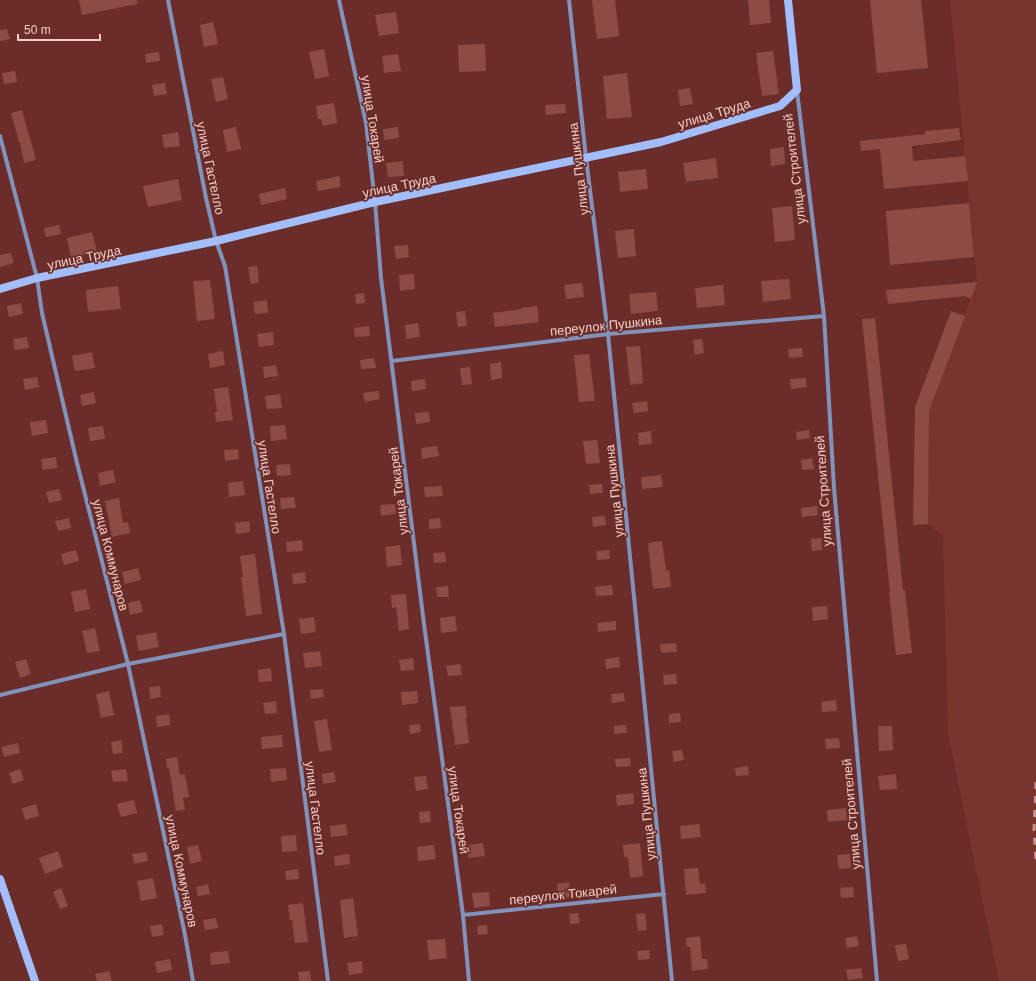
<svg xmlns="http://www.w3.org/2000/svg" width="1036" height="981" font-family="Helvetica,sans-serif">
<rect width="100%" height="100%" fill="#6b2d29"/>
<path fill="#7a342f" d="M950 0H1036V981H999L948 733 943 536 928 524 929 411 977 282Z"/>
<path fill="#8d4b45" d="M79 0H137V4L82 15Z
M592 0H615L619 36 597 39Z
M748 0H769L771 23 750 25Z
M870 0H921L928 68 877 73Z
M396 12 399 33 379 36 375 15Z
M213 22 218 44 204 47 200 25Z
M7 29 10 39 0 41V30Z
M485 44 486 71 459 72 458 45Z
M324 49 329 76 315 79 309 52Z
M773 51 779 94 762 96 756 53Z
M159 52 160 61 146 63 145 54Z
M398 54 401 71 384 73 382 56Z
M15 71 17 82 4 84 2 73Z
M627 73 632 117 607 119 603 76Z
M223 77 228 99 216 102 211 79Z
M165 83 167 94 154 96 152 85Z
M690 88 693 104 680 106 678 90Z
M334 103 337 123 323 126 321 119H318L316 106Z
M565 104 566 113 546 115 545 105Z
M22 110 36 160 24 163 20 142H19L11 113Z
M236 127 241 149 227 152 223 130Z
M398 127 399 138 384 140 383 129Z
M959 128 961 140 912 146 913 161 965 156 968 181 884 189 880 149 861 151 860 141 925 134V131Z
M178 132 180 146 164 148 162 135Z
M784 147 785 164 771 166 770 149Z
M716 158 718 178 686 182 683 163Z
M403 161 404 176 388 177 386 163Z
M646 169 648 189 620 192 618 172Z
M339 176 341 187 318 191 316 181Z
M178 179 182 200 148 207 143 186Z
M285 188 287 199 261 205 259 194Z
M969 203 974 257 890 265 886 211Z
M792 206 795 240 775 242 772 208Z
M59 225 61 234 46 237 44 228Z
M634 229 636 256 618 258 615 231Z
M92 232 97 252 71 258 67 238Z
M408 245 409 257 396 259 394 246Z
M11 253 14 263 0 267V255Z
M257 266 259 282 251 284 248 267Z
M414 274 415 289 400 291 399 275Z
M789 279 791 299 763 302 761 281Z
M210 280 215 319 197 321 193 281Z
M977 282 971 299 965 296 888 304 886 290Z
M582 283 584 297 566 299 564 285Z
M723 285 725 305 697 308 695 288Z
M118 286 121 309 88 312 86 290Z
M656 292 658 311 631 314 629 294Z
M364 293 365 303 356 304 355 294Z
M267 300 268 313 255 314 253 302Z
M21 303 23 314 9 317 7 306Z
M537 306 539 322 495 327 493 313 522 309 521 308Z
M465 311 467 326 458 327 456 312Z
M951 311 965 316 929 411 928 524 913 525 915 407Z
M875 318 903 590H905L912 653 896 655 889 592H890L862 319Z
M418 323 420 337 406 339 405 325Z
M369 326 370 336 355 337 354 328Z
M273 332 274 345 259 347 257 334Z
M27 337 29 348 15 350 13 339Z
M702 339 704 353 695 355 693 340Z
M640 346 643 383 630 385 626 347Z
M802 348 803 357 789 358 788 349Z
M223 351 225 365 210 368 208 354Z
M92 352 95 368 75 371 72 356Z
M589 354 595 401 579 402 574 355Z
M374 358 376 368 361 369 360 360Z
M501 362 502 378 491 380 490 364Z
M276 365 278 376 264 378 263 367Z
M470 367 472 384 462 385 460 368Z
M37 377 39 387 25 390 23 379Z
M806 378 807 387 791 389 790 379Z
M425 379 426 389 412 391 411 381Z
M228 387 233 420 216 422 215 412H217L214 389Z
M378 391 380 399 365 402 363 393Z
M94 392 96 403 82 406 80 395Z
M280 394 282 408 267 409 265 396Z
M647 401 648 411 634 413 632 403Z
M429 412 430 422 416 424 415 413Z
M46 420 48 433 32 436 30 422Z
M285 425 287 439 271 441 270 426Z
M103 426 105 439 90 441 88 428Z
M809 430 810 438 797 440 796 432Z
M651 431 652 444 639 445 638 433Z
M597 440 600 463 586 464 583 441Z
M437 446 439 456 422 459 421 448Z
M238 449 239 459 225 461 224 450Z
M56 457 57 468 43 470 41 459Z
M812 458 814 469 802 470 801 460Z
M290 464 291 475 277 476 276 465Z
M113 470 116 482 100 486 98 473Z
M661 475 663 487 642 489 641 477Z
M243 481 245 495 229 497 228 483Z
M602 484 603 493 590 494 589 485Z
M442 486 443 496 425 497 424 487Z
M59 489 62 500 49 503 46 492Z
M294 497 296 508 281 509 280 498Z
M119 498 123 523 128 522 130 533 112 537 105 501Z
M395 504 396 514 381 516 380 505Z
M817 506 818 515 802 517 801 508Z
M605 516 606 525 593 527 592 517Z
M69 518 71 528 58 531 55 521Z
M440 518 441 528 429 529V519Z
M249 521 250 532 236 534 235 523Z
M821 538 822 550 812 551 811 539Z
M302 540 303 551 287 552 286 542Z
M662 541 666 570H669L671 587 653 589 648 543Z
M400 545 402 565 387 567 385 547Z
M76 550 79 561 64 565 61 554Z
M609 550 610 559 597 560 596 551Z
M445 552 446 562 434 563 433 553Z
M255 554 262 614 246 616 241 577H243L240 556Z
M138 568 141 580 125 584 122 572Z
M305 572 306 583 293 584 292 574Z
M612 585 613 595 596 596 595 587Z
M448 586 449 597H437L436 587Z
M86 589 90 609 75 612 71 592Z
M406 594 409 629 399 631 396 607 392 608 391 595Z
M140 600 143 612 130 615 128 603Z
M827 606 828 619 813 621 812 607Z
M455 616 457 631 441 633 440 618Z
M314 617 316 632 301 634 299 619Z
M616 621V630L598 632 597 623Z
M95 628 100 651 87 653 82 631Z
M156 632 159 647 139 651 136 636Z
M676 643 677 652 661 653 660 644Z
M320 651 322 666 305 668 303 653Z
M619 657 620 667 606 669 605 659Z
M413 658 414 670 401 671 399 660Z
M26 659 31 674 20 678 15 662Z
M460 664 462 675 448 676 446 666Z
M271 668 272 681 259 682 258 670Z
M676 674 677 684 664 685 663 675Z
M160 686 161 697 150 699 149 687Z
M323 689 324 697 311 699 310 690Z
M109 691 114 715 101 718 96 694Z
M417 691 418 703 402 705 401 692Z
M624 693 625 701 612 703 611 694Z
M836 700 837 711 822 712 821 702Z
M276 701 277 713 265 714 263 703Z
M466 706 467 718H466L469 743 455 745 450 707Z
M680 713 681 722 669 723V714Z
M169 714 170 725 157 727 156 716Z
M327 719 332 750 319 752 314 721Z
M420 724 421 732 410 734 409 725Z
M626 725 627 733 614 734V726Z
M878 726H892L893 750 879 751Z
M282 735 283 747 262 749 261 737Z
M839 738 840 748 826 749 825 739Z
M121 740 123 753 113 754 111 742Z
M18 743 20 753 4 757 1 747Z
M682 750 684 760 674 762 672 751Z
M177 757 180 775 185 774 189 797 183 798 185 810 176 811 169 768H167L166 759Z
M630 758 631 766 616 767 615 759Z
M748 766 749 775 736 776 735 768Z
M286 768 287 780 271 782 270 769Z
M20 769 24 780 13 784 9 773Z
M126 769 128 781 113 782 111 771Z
M334 772 336 782 323 784 322 774Z
M896 774 897 789 880 790 878 776Z
M426 776 428 789 416 791 414 777Z
M633 793 634 804 617 806 616 795Z
M134 800 137 813 121 817 117 804Z
M36 804 39 816 25 820 22 808Z
M846 808 847 820 828 822 827 810Z
M430 811 431 822 420 823 419 812Z
M346 824 348 835 331 837 330 826Z
M699 824 701 837 681 839 680 826Z
M296 835 297 851 282 852 281 836Z
M483 843 485 856 468 858 467 845Z
M640 843 643 876 630 878 628 857H624L623 845Z
M198 845 202 861 190 864 187 847Z
M434 845 436 859 418 861 417 847Z
M58 851 63 867 45 874 39 858Z
M146 852 148 861 134 864 132 854Z
M349 854 350 864 335 866 334 856Z
M850 854 851 868 839 869 837 855Z
M698 868 700 884 705 883 706 893 686 895 684 869Z
M298 869 299 879 286 880 285 871Z
M153 878 157 898 141 901 137 881Z
M569 882 570 897 559 899 557 884Z
M208 884 210 894 198 896 196 887Z
M853 887 854 897 841 898 840 888Z
M61 888 68 906 60 909 53 892Z
M489 892 490 906 474 908 472 893Z
M353 898 358 936 344 938 340 900Z
M303 903 308 942 295 943 292 920H290L288 905Z
M578 913 580 923 570 924 569 914Z
M645 913 647 930 638 931 636 914Z
M216 918 218 928 205 930 203 920Z
M162 924 164 935 152 937 150 926Z
M487 925 488 934 478 935 477 926Z
M700 936 702 959H707L708 969 692 971 690 947H687L686 938Z
M857 936 859 946 847 948 845 938Z
M445 939 447 958 429 960 427 940Z
M906 944 909 959 898 961 895 945Z
M649 950 650 959 638 960 637 951Z
M228 951 230 963 211 965 210 953Z
M170 959 172 970 157 973 155 962Z
M362 961 363 973 349 975 347 963Z
M861 968 863 978 848 980 846 970Z
M109 971 112 981H97L95 974Z
M310 971 311 981H299L298 972Z"/>
<g fill="none" stroke-linecap="round" stroke-linejoin="round">
<path stroke="#8192bb" stroke-width="4" d="M168 0 206 198 216 241 225 266 284 634 328 981
M339 0 366 123 375 202 381 278 424 624 463 915 469 981
M569 0 586 158 608 334 672 981
M797 91 824 316 834 488 877 981
M0 136 37 278 42 313 77 463 128 664 185 935 193 981
M392 361 608 334 824 316
M0 695 128 664 284 634
M463 915 664 894"/>
<path stroke="#a2befe" stroke-width="8" d="M0 289 37 278 216 241 375 202 661 142 780 106 797 90 788 0
M0 879 35 981"/>
<path stroke="#c3948f" stroke-width="3" stroke-dasharray="7 7" stroke-linecap="butt" d="M1036 782 1034 830 1036 861"/>
</g>
<g text-anchor="middle" stroke-width="3.5" stroke-linejoin="round" paint-order="stroke">
<g font-size="13" fill="#f4cdc8" stroke="#6b2d29">
<text transform="translate(714 113) rotate(-17)" y="5">улица Труда</text>
<text transform="translate(373 119) rotate(81)" y="5">улица Токарей</text>
<text transform="translate(211 168) rotate(78)" y="5">улица Гастелло</text>
<text transform="translate(578 169) rotate(-97)" y="5">улица Пушкина</text>
<text transform="translate(794 169) rotate(-97)" y="5">улица Строителей</text>
<text transform="translate(399 185) rotate(-12)" y="5">улица Труда</text>
<text transform="translate(84 257) rotate(-12)" y="5">улица Труда</text>
<text transform="translate(606 325) rotate(-6)" y="5">переулок Пушкина</text>
<text transform="translate(270 487) rotate(81)" y="5">улица Гастелло</text>
<text transform="translate(398 491) rotate(-97)" y="5">улица Токарей</text>
<text transform="translate(614 491) rotate(-96)" y="5">улица Пушкина</text>
<text transform="translate(823 491) rotate(-94)" y="5">улица Строителей</text>
<text transform="translate(111 555) rotate(76)" y="5">улица Коммунаров</text>
<text transform="translate(316 808) rotate(83)" y="5">улица Гастелло</text>
<text transform="translate(459 810) rotate(82)" y="5">улица Токарей</text>
<text transform="translate(646 814) rotate(-96)" y="5">улица Пушкина</text>
<text transform="translate(851 814) rotate(-95)" y="5">улица Строителей</text>
<text transform="translate(182 871) rotate(78)" y="5">улица Коммунаров</text>
<text transform="translate(563 894) rotate(-6)" y="5">переулок Токарей</text>
</g>
</g>
<path d="M18 34v6h82v-6" fill="none" stroke="#f4cdc8" stroke-width="2"/>
<text x="24" y="34" font-size="12" fill="#f4cdc8" stroke="#6b2d29" stroke-width="3" paint-order="stroke">50 m</text>
</svg>
